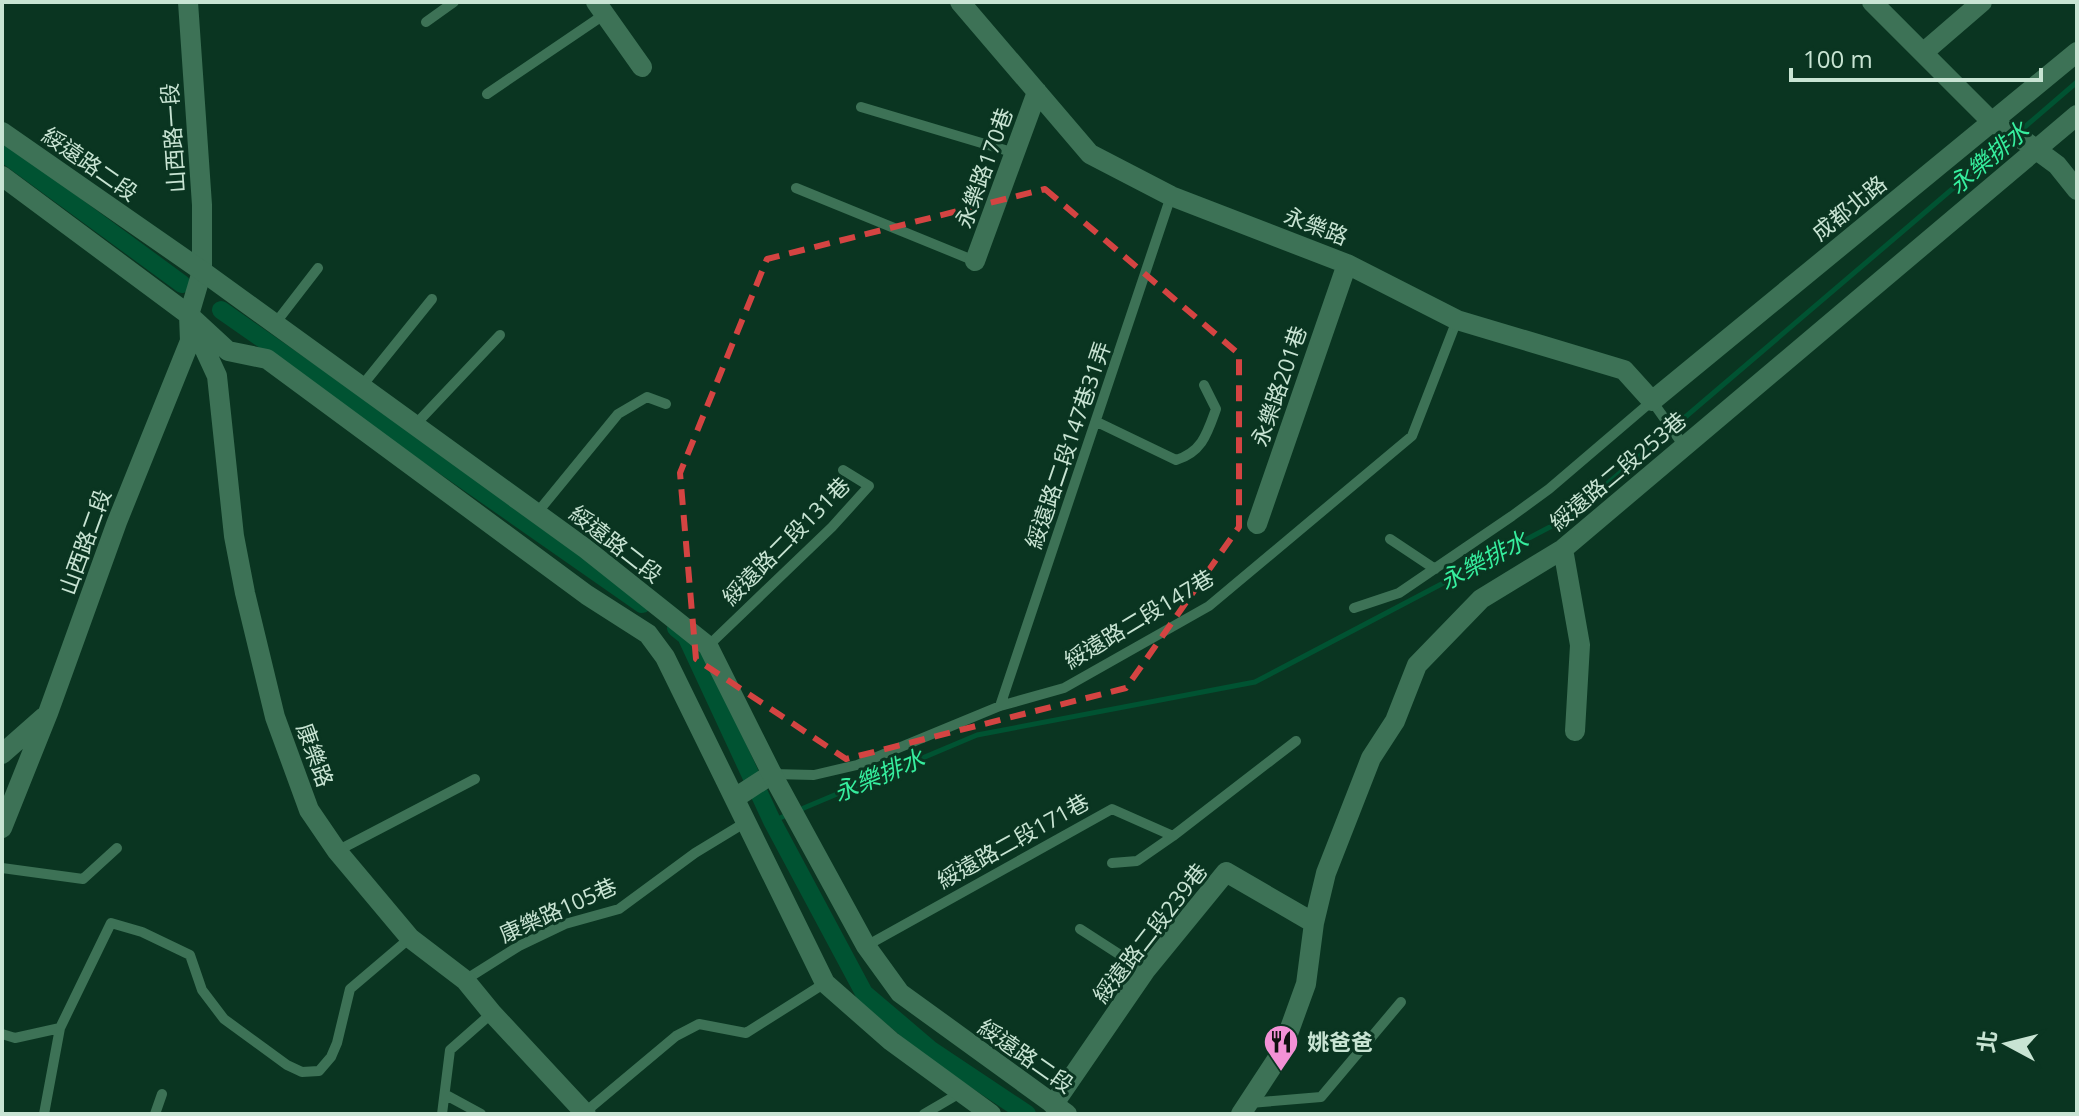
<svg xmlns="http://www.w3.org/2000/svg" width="2079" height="1116" font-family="'Open Sans','Noto Sans TC',sans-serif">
<rect width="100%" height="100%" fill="#0a3521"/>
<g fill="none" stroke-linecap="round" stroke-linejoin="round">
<path stroke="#005332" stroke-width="5" d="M2020 131 2077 82
M799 810 977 735 1255 682 1567 518 2012 138
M772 821 790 814"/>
<path stroke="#005332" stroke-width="18" d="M2 152 182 284
M221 310 642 604
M676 628 686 636 772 821 864 993 931 1050 1027 1114"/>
<path stroke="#3d7256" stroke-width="10" d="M426 22 454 2
M487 94 605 14
M861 107 1015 153
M796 188 975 261
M274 325 318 268
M361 387 432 299
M1097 422 1176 460C1202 452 1207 434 1216 409L1204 385
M415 425 500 335
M537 513 618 414 647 397 666 404
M1390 539 1435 569
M1354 608 1399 593 1512 516 1549 489 1652 401 1684 446
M708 646 832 527 869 486 843 470
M1000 706 1171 196
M772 774 814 775 857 765 1000 706 1064 688 1209 606 1412 436 1457 320
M337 851 475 779
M1112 863 1137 861 1173 836
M2 868 83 879 117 848
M1080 929 1145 971
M866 946 1112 809 1173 836 1296 741
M465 980 519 946 565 924 619 909 695 853 746 822
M2 1034 15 1038 60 1028
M446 1095 481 1114
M1250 1103 1321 1097 1401 1002
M584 1113 676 1036 699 1024 746 1033 825 983
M44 1114 60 1028 111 923 142 932 190 955 202 990 224 1019 287 1065 302 1072 319 1071 331 1057 337 1043 350 989 410 938
M155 1114 162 1094
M442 1114 450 1050 492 1013
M924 1114 960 1093"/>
<path stroke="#3d7256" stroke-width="20" d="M596 2 642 67
M960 2 1090 154 1171 196 1347 264 1457 320 1624 370 1652 401 2077 52
M1872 2 1992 122 2026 142 2057 165 2077 190
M1924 52 1982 2
M2 176 189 315 228 351 267 359 587 595 648 634 665 657 825 983 891 1041 991 1114
M975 261 1037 92
M193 324 217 376 234 536 245 593 275 717 309 810 337 851 410 938 465 980 492 1013 586 1114
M1257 524 1347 264
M1563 549 1580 645 1575 731
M2 754 44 717
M735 798 772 774
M2 828 48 713 117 522 190 341 189 315 202 271V205L188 2
M1053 1105 1145 971 1226 872 1314 923
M1241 1114 1281 1053 1306 984 1314 923 1326 873 1371 758 1395 721 1417 665 1481 599 1563 549 2077 115"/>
<path stroke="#3d7256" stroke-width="20" d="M2 132 202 271 586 549 708 646 772 774 866 946 900 993 1067 1114"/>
</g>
<path fill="none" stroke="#d44442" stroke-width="6" stroke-dasharray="16 10" stroke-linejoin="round" d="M1045 189 1239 354V527L1126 688 846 759 696 659 680 473 767 259Z"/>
<defs>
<symbol id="restaurant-pin" viewBox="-11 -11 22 30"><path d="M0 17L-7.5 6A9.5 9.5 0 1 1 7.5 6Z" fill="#f391d6" stroke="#0a3521"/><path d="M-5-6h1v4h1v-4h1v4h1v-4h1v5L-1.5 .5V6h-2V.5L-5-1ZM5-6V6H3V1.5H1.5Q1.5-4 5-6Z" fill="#111"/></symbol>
</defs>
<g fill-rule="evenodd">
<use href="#restaurant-pin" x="1261" y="1022" width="40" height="54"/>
</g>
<g text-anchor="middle" stroke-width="6" stroke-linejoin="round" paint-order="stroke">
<g font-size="22" fill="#c8e4d3" stroke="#0a3521">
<text transform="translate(173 138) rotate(-94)" y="8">山西路一段</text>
<text transform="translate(90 164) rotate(35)" y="8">綏遠路二段</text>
<text transform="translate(984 168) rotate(-70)" y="8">永樂路170巷</text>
<text transform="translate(1849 208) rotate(-39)" y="8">成都北路</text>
<text transform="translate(1316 226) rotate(21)" y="8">永樂路</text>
<text transform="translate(1279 386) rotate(-71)" y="8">永樂路201巷</text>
<text transform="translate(1068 445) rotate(-71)" y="8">綏遠路二段147巷31弄</text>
<text transform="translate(1618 471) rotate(-40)" y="8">綏遠路二段253巷</text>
<text transform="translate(786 541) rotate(-45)" y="8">綏遠路二段131巷</text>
<text transform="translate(85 542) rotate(-70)" y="8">山西路二段</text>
<text transform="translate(616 544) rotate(38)" y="8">綏遠路二段</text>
<text transform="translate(1139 619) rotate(-31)" y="8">綏遠路二段147巷</text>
<text transform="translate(315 755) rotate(70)" y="8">康樂路</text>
<text transform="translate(1013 841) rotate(-29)" y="8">綏遠路二段171巷</text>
<text transform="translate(558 910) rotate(-24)" y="8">康樂路105巷</text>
<text transform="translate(1150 933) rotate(-52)" y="8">綏遠路二段239巷</text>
<text transform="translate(1026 1056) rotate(35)" y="8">綏遠路二段</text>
</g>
<g font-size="22" font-weight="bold" fill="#c8e4d3" stroke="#0a3521" text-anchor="start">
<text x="1307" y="1050">姚爸爸</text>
</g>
<g font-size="24" font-style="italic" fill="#36ee9e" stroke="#0a3521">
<text transform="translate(1989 158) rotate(-40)" y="8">永樂排水</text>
<text transform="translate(1484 561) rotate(-28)" y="8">永樂排水</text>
<text transform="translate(879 776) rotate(-23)" y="8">永樂排水</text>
</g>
</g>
<rect width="2079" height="1116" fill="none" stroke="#c8e4d3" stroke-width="8"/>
<g transform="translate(2007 1044) rotate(277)" stroke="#0a3521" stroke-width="6" paint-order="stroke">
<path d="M0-6L14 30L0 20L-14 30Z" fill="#c8e4d3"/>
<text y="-12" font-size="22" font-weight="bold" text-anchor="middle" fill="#c8e4d3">北</text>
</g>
<path d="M1791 68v12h250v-12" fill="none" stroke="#c8e4d3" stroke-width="4"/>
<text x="1803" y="68" font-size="24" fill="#c8e4d3" stroke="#0a3521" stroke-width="6" paint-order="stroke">100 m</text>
</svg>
